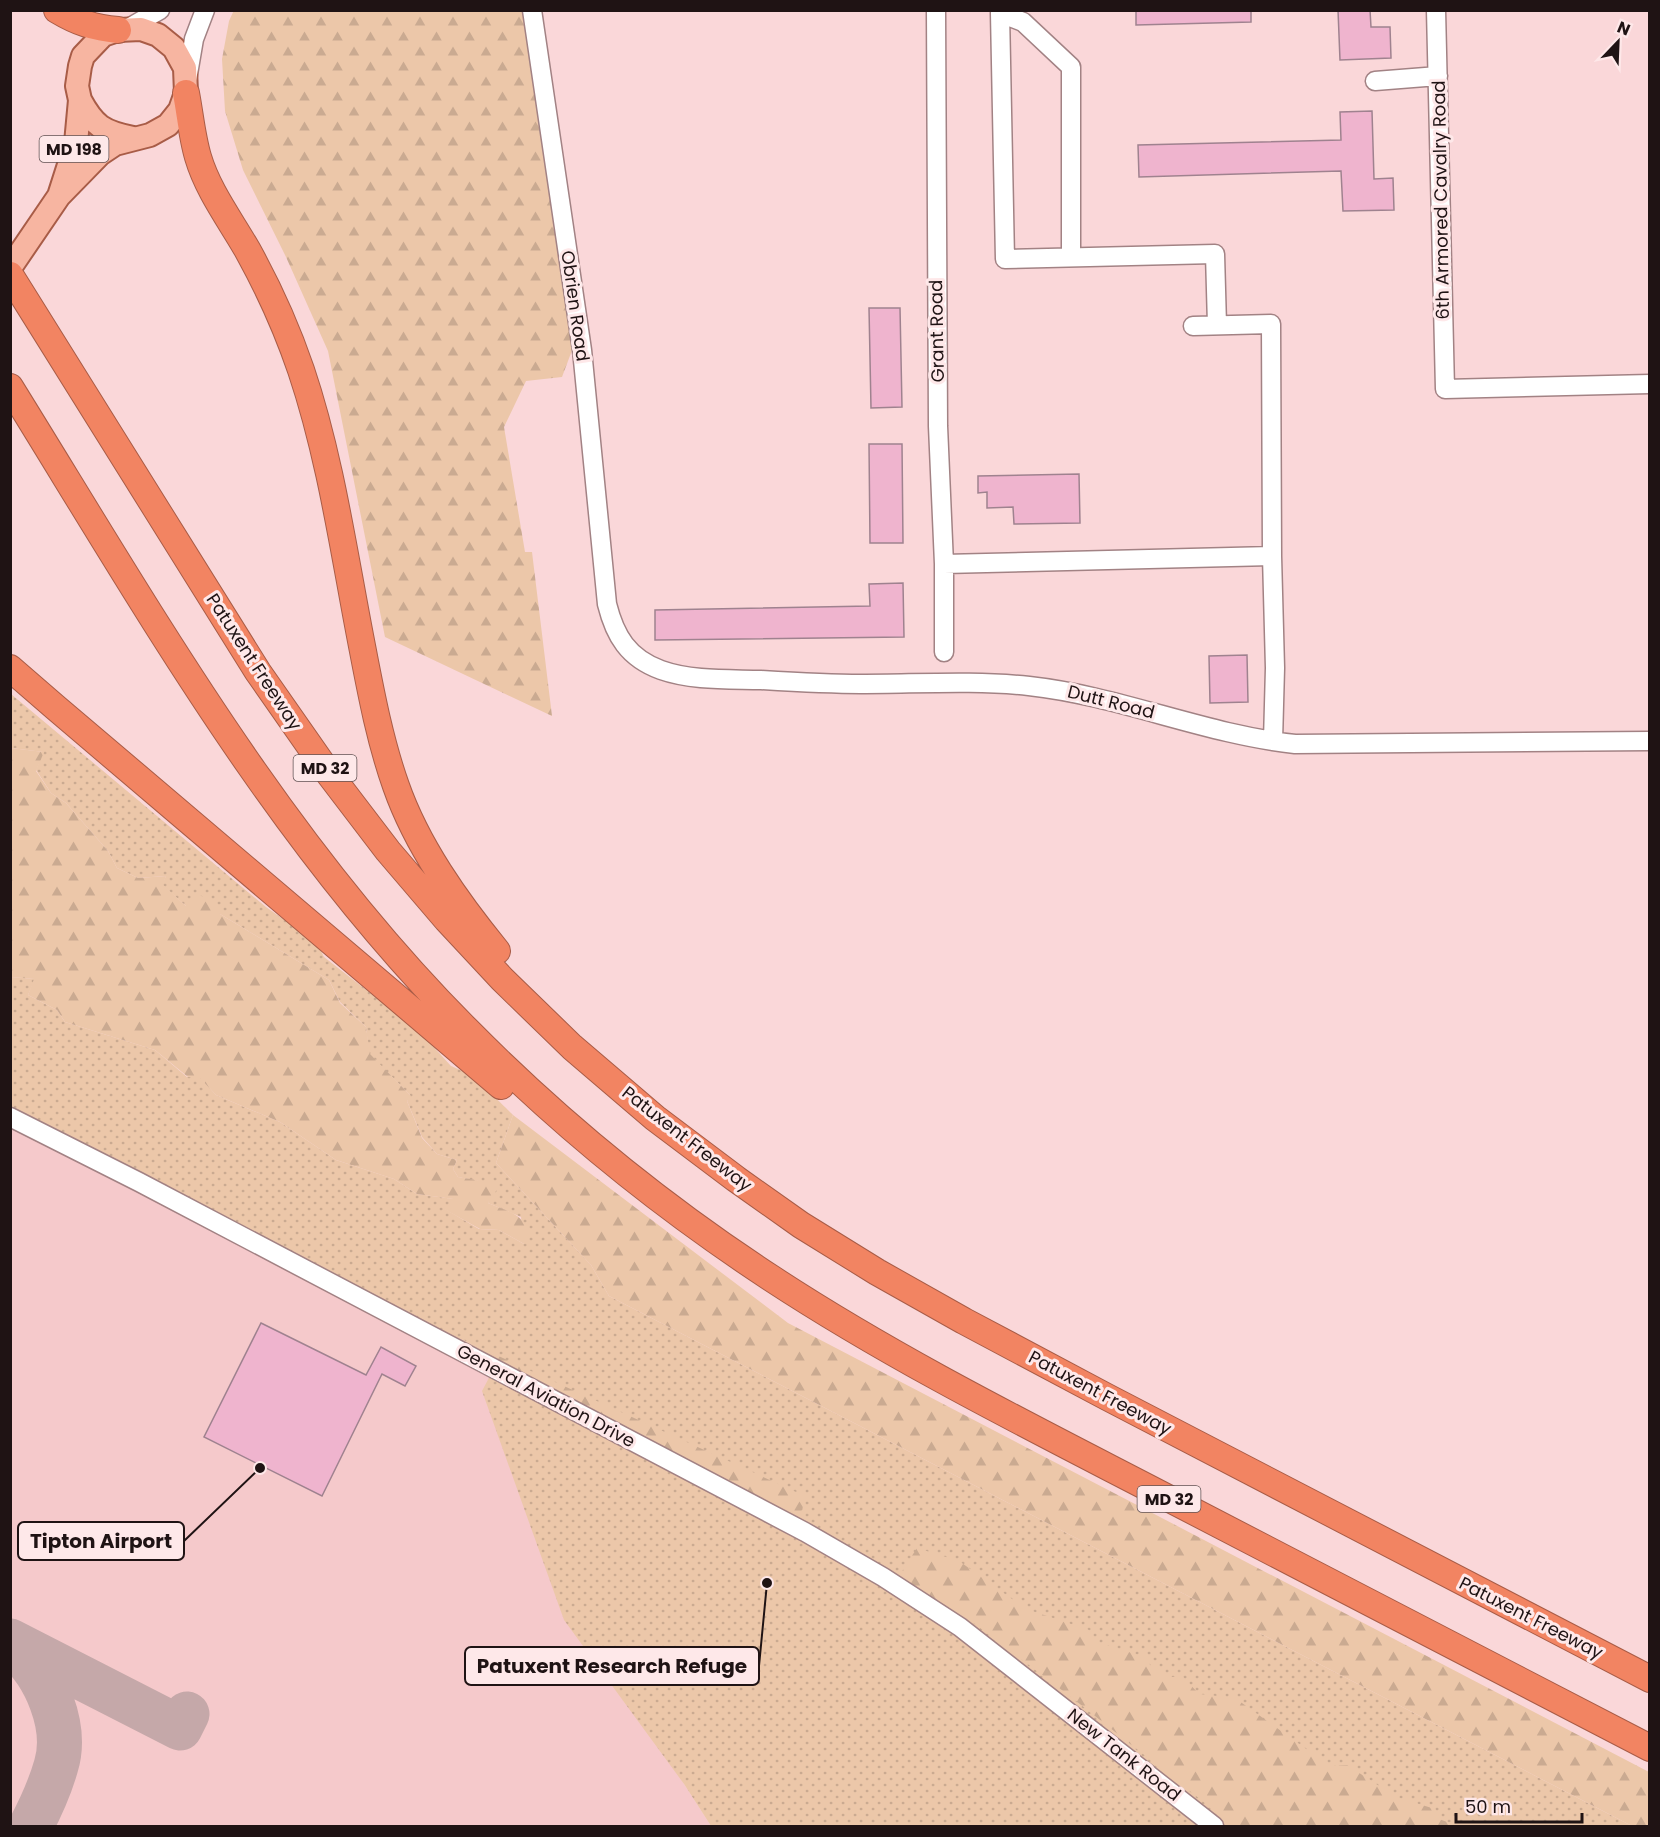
<svg xmlns="http://www.w3.org/2000/svg" width="1660" height="1837" font-family="Poppins,sans-serif">
<defs>
<pattern id="grass-dots" width="8" height="8" patternUnits="userSpaceOnUse" patternTransform="scale(1.5)"><rect width="8" height="8" fill="#ecc7a9"/><path d="M2 2h.1M6 6h.1" fill="none" stroke="#caaa91" stroke-width="1.8" stroke-linecap="round"/></pattern>
<pattern id="forest-firs" width="22" height="20" patternUnits="userSpaceOnUse" patternTransform="scale(1.5)"><rect width="22" height="20" fill="#ecc7a9"/><path d="M5 1l3.5 6h-7zM16 11l3.5 6h-7z" fill="#caaa91"/></pattern>
</defs>
<rect width="100%" height="100%" fill="#fad7d9"/>
<path fill="#f5c9cb" d="M11 1085 509 1340 684 1784 711 1826H11Z"/>
<path fill="url(#grass-dots)" d="M11 694 266 907 317 943 324 957 419 1031 451 1066 472 1075 513 1115 496 1163 591 1265 609 1296 1632 1826H711L684 1784 564 1620 482 1391 500 1357 426 1323 11 1109V977L35 979 28 995 57 1010 65 1022 155 1050 187 1077H200L216 1095 280 1122 336 1160 394 1179 417 1194 454 1199 445 1209 479 1229 499 1230 524 1244 521 1217 488 1203 494 1184 458 1177 453 1169 457 1160 437 1154 422 1137 407 1101 410 1095 369 1054 366 1027 340 1002 329 980 220 914 186 906 162 885 166 876 138 878 117 868 108 851 66 803 51 793 36 770 43 752 11 748Z"/>
<path fill="url(#forest-firs)" d="M234 10 524 11 574 345 562 377 526 381 504 427 525 552H532L552 716 385 637 328 351 286 257 243 170 225 111 222 59 229 21Z
M11 748 44 752 36 771 51 793 66 803 108 851 117 868 138 878 166 876 163 885 186 906 197 894 215 902 220 914 329 980 340 1003 366 1027 370 1054 411 1096 407 1101 422 1138 437 1154 457 1160 453 1169 458 1177 494 1183 498 1188 488 1203C511 1213 528 1214 529 1242L524 1244 499 1230 480 1229 444 1209 453 1199 417 1194 394 1179 336 1160 280 1122 216 1095 200 1078 188 1077 155 1050 65 1022 57 1010 28 995 34 979 11 977Z
M513 1115 788 1323 1649 1772V1826H1632L609 1296 591 1265 496 1163Z
M426 1323 807 1497 798 1519Z
M917 1548 959 1561 1026 1609 1089 1630 1097 1642 1148 1658 1150 1665 1172 1677 1182 1676 1199 1694 1235 1698 1330 1766 1347 1765 1396 1797 1435 1809 1439 1819 1458 1826H1234L1071 1697 963 1615 897 1579Z"/>
<g fill="none" stroke-linecap="round" stroke-linejoin="round">
<path stroke="#c5a8a9" stroke-width="45" d="M10 1641 180 1728 187 1714
M15 1648C46 1674 68 1727 56 1766 50 1787 41 1807 31 1826"/>
</g>
<path fill="#efb4ce" stroke="#9f828f" stroke-width="1.5" d="M1136 10H1251V22L1136 25Z
M1338 10H1370L1371 27H1390L1391 58 1340 60Z
M1372 111 1374 179 1393 178 1394 210 1343 211 1341 171 1139 177 1138 145 1341 140 1340 112Z
M869 308H900L902 407 871 408Z
M869 444H902L903 543H870Z
M1079 474 1080 523 1014 524 1013 507 987 508V492L978 493V476Z
M903 583 904 637 655 640V610L870 606 869 584Z
M1247 655 1248 702 1210 703 1209 656Z
M261 1323 366 1375 381 1347 416 1366 405 1386 382 1374 322 1496 204 1437Z"/>
<g fill="none" stroke-linecap="round" stroke-linejoin="round">
<defs>
<path id="minor" d="M532 10 582 350 607 604C615 636 628 658 661 670 692 681 729 679 761 680 794 682 827 684 861 684 917 684 973 680 1029 686 1120 696 1204 734 1295 744L1650 741
M936 10 938 426 944 564V652
M1436 10 1445 389 1650 384
M125 30 160 10
M187 80 194 39 205 10
M1375 81 1438 76
M1071 257V67L1023 22 1000 13 1005 259 1215 254 1217 325
M1193 326 1271 324 1272 556 1275 668 1273 741
M944 564 1272 556
M10 1117 139 1182 805 1532 883 1577 960 1627 1214 1826"/>
<path id="major" d="M80 100C94 126 103 132 133 138
M10 268 59 196 100 154 115 144 150 135 168 125 180 110 186 93 185 68 174 48 158 35 141 29 118 30 103 35 83 56 80 66 77 86 80 100 76 143 59 196"/>
<path id="highway" d="M57 10C77 22 94 28 118 30
M186 93C190 114 192 137 198 157 208 191 231 221 248 251 269 289 287 329 301 370 331 459 344 554 362 646 371 693 380 741 396 786 417 846 457 902 497 951
M10 275 258 672 330 775 388 851 447 920 502 979 572 1047 655 1118 736 1179 801 1225 877 1272 964 1321 1107 1397 1650 1679
M10 387C149 611 279 842 466 1029 558 1122 661 1206 771 1278 896 1360 1031 1427 1164 1496 1326 1580 1488 1664 1650 1748
M10 668 55 707 501 1086"/>
</defs>
<use href="#minor" stroke="#a28284" stroke-width="21"/>
<use href="#major" stroke="#a85c47" stroke-width="26"/>
<use href="#highway" stroke="#a85c47" stroke-width="28"/>
<use href="#minor" stroke="#fff" stroke-width="18"/>
<use href="#major" stroke="#f7b5a1" stroke-width="22"/>
<use href="#highway" stroke="#f28462" stroke-width="26"/>
</g>
<g text-anchor="middle" stroke-width="6" stroke-linejoin="round" paint-order="stroke">
<g fill="#fee8e9" stroke="#625354" stroke-width="1.5">
<rect x="39.5" y="136" width="69" height="26" rx="4.5"/>
<rect x="293.5" y="755" width="63" height="26" rx="4.5"/>
<rect x="1137.5" y="1486" width="63" height="26" rx="4.5"/>
</g>
<g font-size="16" font-weight="bold" fill="#1f1314">
<text x="74" y="155">MD 198</text>
<text x="325" y="774">MD 32</text>
<text x="1169" y="1505">MD 32</text>
</g>
<g font-size="18" fill="#1f1314" stroke="#fee8e9">
<text transform="translate(1441 200) rotate(-91)" y="6">6th Armored Cavalry Road</text>
<text transform="translate(575 306) rotate(82)" y="6">Obrien Road</text>
<text transform="translate(937 331) rotate(-91)" y="6">Grant Road</text>
<text transform="translate(254 662) rotate(57)" y="6">Patuxent Freeway</text>
<text transform="translate(1111 702) rotate(14)" y="6">Dutt Road</text>
<text transform="translate(687 1139) rotate(38)" y="6">Patuxent Freeway</text>
<text transform="translate(1100 1393) rotate(28)" y="6">Patuxent Freeway</text>
<text transform="translate(546 1396) rotate(28)" y="6">General Aviation Drive</text>
<text transform="translate(1531 1618) rotate(27)" y="6">Patuxent Freeway</text>
<text transform="translate(1124 1755) rotate(38)" y="6">New Tank Road</text>
</g>
</g>
<path fill="none" stroke="#1f1314" stroke-width="2" d="M260 1468L184 1541M767 1583L759 1666"/>
<g fill="#1f1314" stroke="#fee8e9" stroke-width="2">
<circle cx="260" cy="1468" r="6"/>
<circle cx="767" cy="1583" r="6"/>
</g>
<g fill="#fee8e9" stroke="#1f1314" stroke-width="2">
<rect x="18" y="1522" width="166" height="38" rx="6"/>
<rect x="465" y="1647" width="294" height="38" rx="6"/>
</g>
<g font-size="20" text-anchor="middle" font-weight="bold" fill="#1f1314">
<text x="101" y="1548">Tipton Airport</text>
<text x="612" y="1673">Patuxent Research Refuge</text>
</g>
<rect width="1660" height="1837" fill="none" stroke="#1f1314" stroke-width="24"/>
<g transform="translate(1618 42) rotate(23)" stroke="#fee8e9" stroke-width="4.5" paint-order="stroke">
<path d="M0-4.5L10 22L0 15L-10 22Z" fill="#1f1314"/>
<text y="-9" font-size="16" font-weight="bold" text-anchor="middle" fill="#1f1314">N</text>
</g>
<path d="M1456 1813v9h126v-9" fill="none" stroke="#1f1314" stroke-width="3"/>
<text x="1465" y="1813" font-size="18" fill="#1f1314" stroke="#fee8e9" stroke-width="4.5" paint-order="stroke">50 m</text>
</svg>
